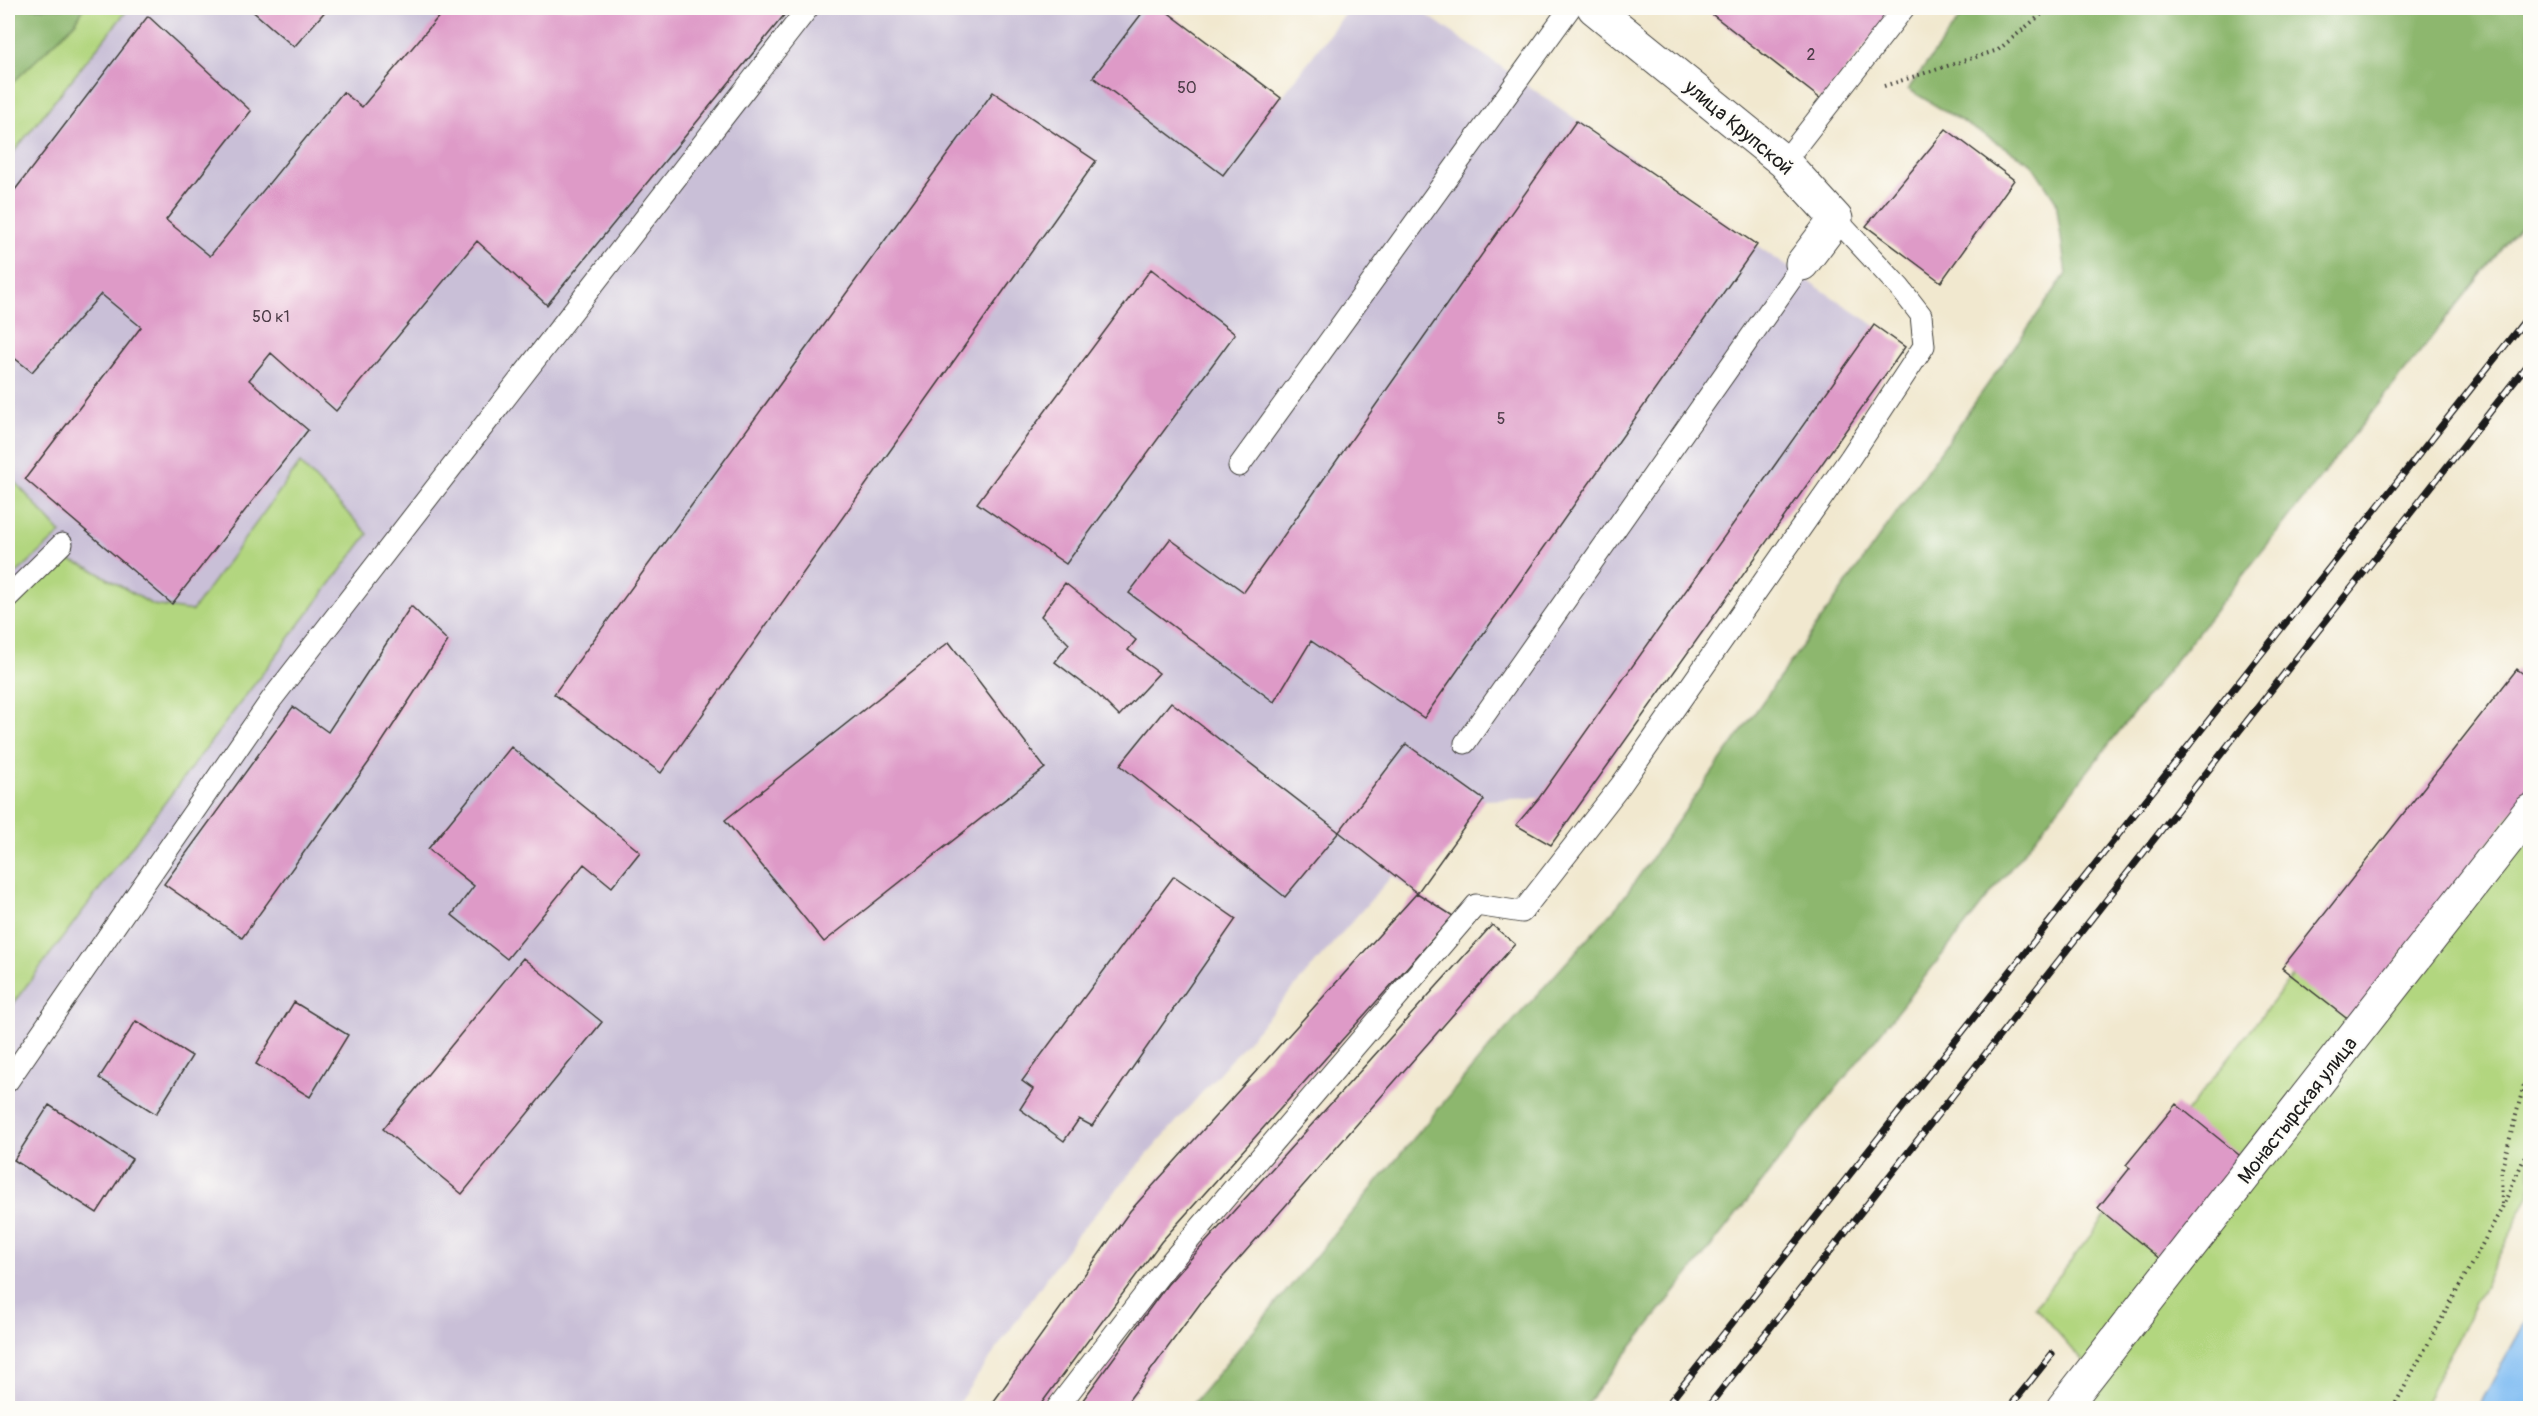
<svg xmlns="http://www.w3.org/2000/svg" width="2538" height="1416" font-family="Pangolin,sans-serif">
<rect width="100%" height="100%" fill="#fdfcf7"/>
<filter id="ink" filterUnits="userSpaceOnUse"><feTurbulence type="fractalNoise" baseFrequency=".0167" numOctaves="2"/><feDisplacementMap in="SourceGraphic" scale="12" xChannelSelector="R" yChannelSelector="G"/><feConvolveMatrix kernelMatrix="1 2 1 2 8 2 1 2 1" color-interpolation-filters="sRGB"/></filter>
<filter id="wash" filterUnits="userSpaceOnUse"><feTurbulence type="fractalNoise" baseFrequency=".008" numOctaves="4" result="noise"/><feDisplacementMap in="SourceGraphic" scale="24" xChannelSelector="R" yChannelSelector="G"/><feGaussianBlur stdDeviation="1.35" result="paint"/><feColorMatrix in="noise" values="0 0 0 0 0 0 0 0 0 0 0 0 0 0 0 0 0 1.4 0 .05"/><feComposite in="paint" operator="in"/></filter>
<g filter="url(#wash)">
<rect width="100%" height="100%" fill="#f1e8cf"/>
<path fill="#c9bfd7" d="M8 8H1162L1281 98 1349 8H1417L1782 263 1874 325 1539 798 1484 800 1417 893 1392 876 1076 1236 955 1408H8Z"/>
<path fill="#b2d67f" stroke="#67794e" stroke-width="1.5" d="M8 8H129L8 159Z
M300 463 368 534 8 1010V608L61 557 90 568 153 605 192 611Z
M8 474 61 533 8 581Z
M2530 670V1194L2422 1408H2086L2104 1385 2035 1307Z"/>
<path fill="#8db76e" stroke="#546a45" stroke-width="1.5" d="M8 8H84L75 23 8 87Z
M1967 8H2530V213L1583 1408H1189L1489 1048 1619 904 2066 274 2056 201 2031 163 1908 89Z"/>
<path fill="#81bdf3" stroke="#4e6c88" stroke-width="1.5" d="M2530 1313V1408H2478Z"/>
<g id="blocks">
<path fill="#de9ac7" d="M249 8H328L294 47Z
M446 8H790L547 305 477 241 336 411 271 353 249 380 308 430 172 604 25 479 141 327 101 294 32 372 8 353V199L148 16 251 111 166 220 210 256 343 92 362 107Z
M1146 8H1162L1281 98 1223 175 1093 77Z
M1704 8H1895L1822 100Z
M993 92 1096 161 661 773 554 694Z
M1576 121 1757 245 1424 718 1311 641 1274 702 1129 593 1170 539 1244 592Z
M1946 129 2014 180 1941 282 1866 226Z
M1151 269 1235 334 1066 564 977 503Z
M1874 325 1905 347 1551 845 1516 825 1539 798Z
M1065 583 1136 640 1128 650 1159 673 1119 716 1097 694 1055 662 1069 644 1041 616Z
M411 606 448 641 369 762 242 938 164 884 293 707 328 732Z
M949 642 1045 768 824 942 725 820Z
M2517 669 2530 679V790L2350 1021 2282 968Z
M1171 702 1339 832 1406 744 1484 800 1417 893 1453 916 1161 1242 1038 1408H989L1130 1211 1417 893 1339 832 1285 897 1120 765Z
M511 747 640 852 612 887 584 864 507 959 452 915 474 886 428 849Z
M1174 876 1236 919 1092 1126 1079 1119 1064 1141 1020 1109 1033 1089 1022 1081Z
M1492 925 1515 944 1202 1301 1123 1408H1077L1167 1285Z
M523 958 602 1022 462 1194 383 1129Z
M294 1002 348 1035 310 1097 256 1064Z
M136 1021 192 1056 156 1114 99 1078Z
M2176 1104 2249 1163 2160 1259 2098 1208 2130 1168 2126 1165Z
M49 1105 132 1159 97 1213 14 1160Z"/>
</g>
</g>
<g filter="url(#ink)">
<use href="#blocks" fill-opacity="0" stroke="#3c3b37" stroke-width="1.5"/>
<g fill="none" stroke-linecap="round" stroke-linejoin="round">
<defs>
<path id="service" d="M1784 162 1904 8
M1239 466 1570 8
M8 597 62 544
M1465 743 1802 264
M8 1081 271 700 808 8
M1057 1408 1162 1272 1476 905 1522 912 1621 785 1850 458 1924 346 1921 315 1900 288 1836 219"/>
<path id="minor" d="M1594 8 1784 162 1836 219 1802 264
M2063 1408 2530 811"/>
</defs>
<use href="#service" stroke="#3c3b37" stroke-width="23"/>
<use href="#minor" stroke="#3c3b37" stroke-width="35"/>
<path stroke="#3c3b37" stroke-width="4" stroke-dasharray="1.5 4.5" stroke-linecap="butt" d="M1884 86 1998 50 2049 8
M2502 1204 2501 1172 2530 1062
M2393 1408 2502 1208 2530 1145"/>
<use href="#service" stroke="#fff" stroke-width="21"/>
<use href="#minor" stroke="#fff" stroke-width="33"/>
<defs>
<path id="rail" d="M1665 1408 2530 314
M1707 1408 2530 361
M2009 1408 2052 1354"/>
</defs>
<use href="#rail" stroke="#1c1c1c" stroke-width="7"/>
<use href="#rail" stroke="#fdfcf7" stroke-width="4.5" stroke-dasharray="14" stroke-linecap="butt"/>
</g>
</g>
<g text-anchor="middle" stroke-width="4.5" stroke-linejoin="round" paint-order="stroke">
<g font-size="16" fill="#4c3c47">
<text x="1811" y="60">2</text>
<text x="1187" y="93">50</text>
<text x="271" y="322">50 к1</text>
<text x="1501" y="424">5</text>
</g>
<g font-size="20" fill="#1c1c1c" stroke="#fdfcf7">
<text transform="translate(1739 127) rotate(40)" y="7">улица Крупской</text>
<text transform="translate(2297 1110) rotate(-52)" y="7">Монастырская улица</text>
</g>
</g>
<rect width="2538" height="1416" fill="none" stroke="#fdfcf7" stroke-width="30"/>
</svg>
